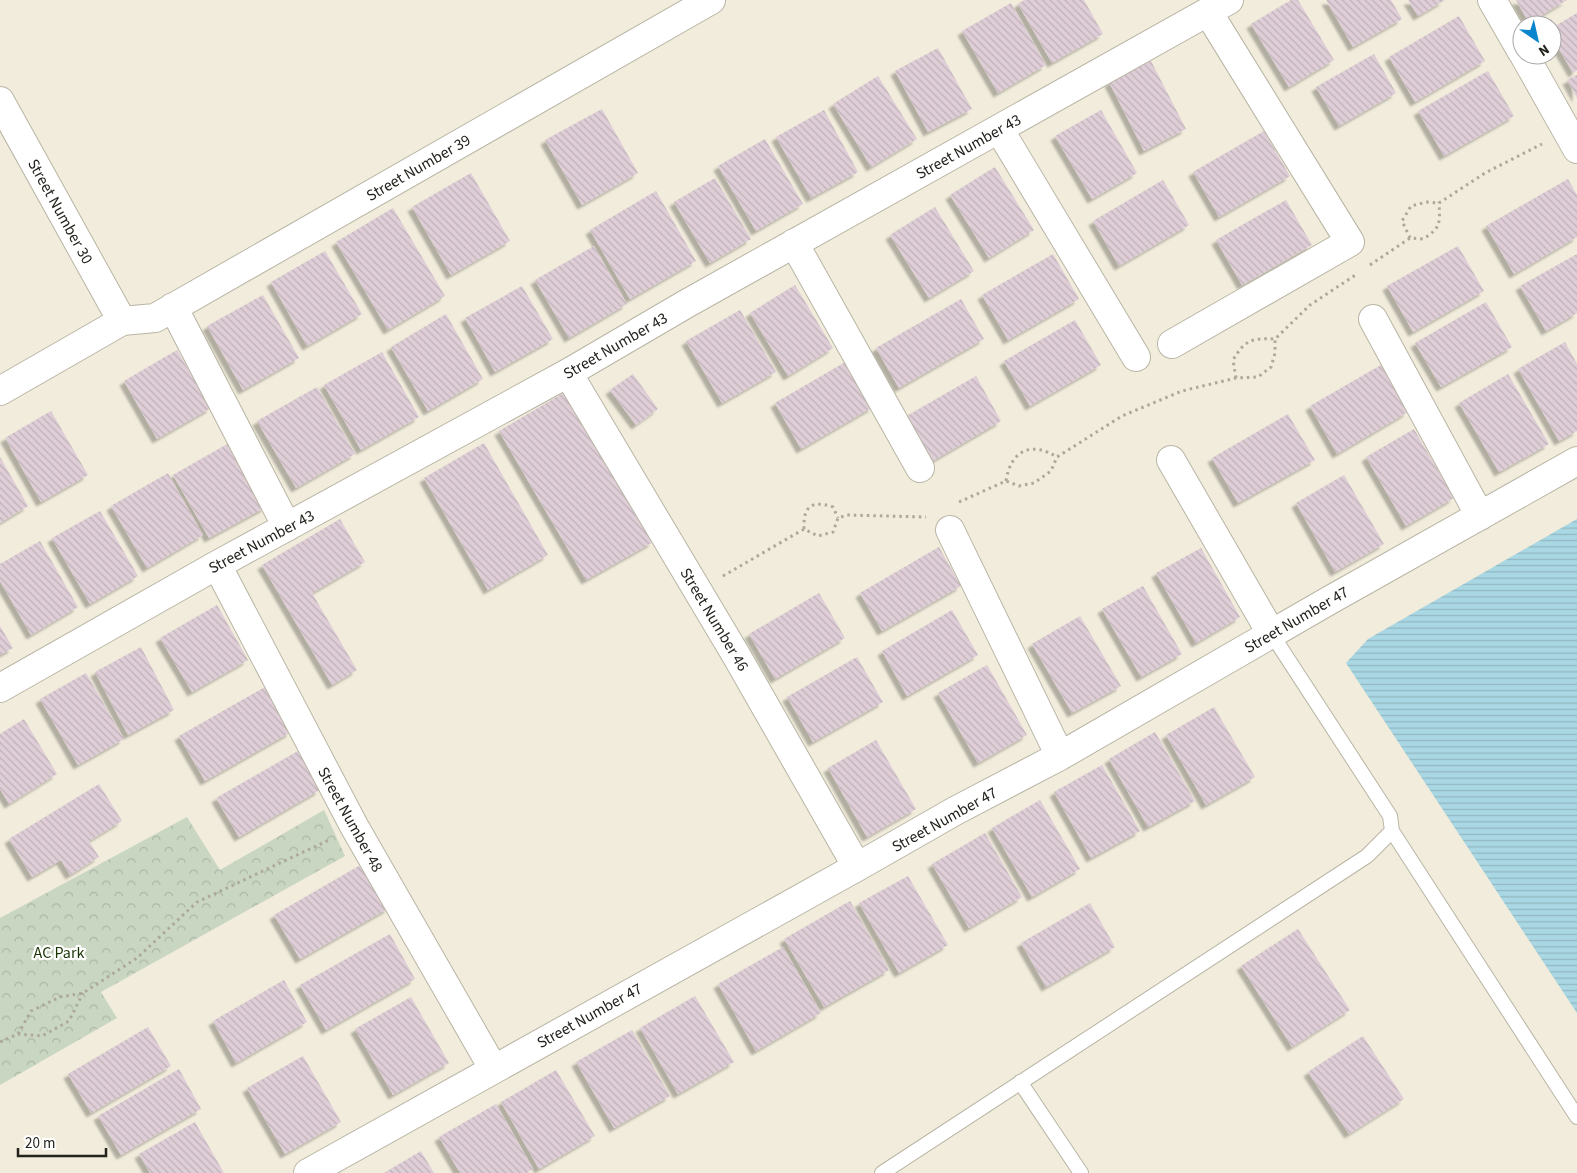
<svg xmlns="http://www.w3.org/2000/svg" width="1577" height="1173" font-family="'Source Sans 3',sans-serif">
<defs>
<pattern id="park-crowns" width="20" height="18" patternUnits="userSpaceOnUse" patternTransform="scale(1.25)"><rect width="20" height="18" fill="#c9d6c2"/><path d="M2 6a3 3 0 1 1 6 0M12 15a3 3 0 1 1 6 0" fill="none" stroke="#acb7a6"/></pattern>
<pattern id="water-rules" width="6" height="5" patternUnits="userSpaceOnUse" patternTransform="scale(1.25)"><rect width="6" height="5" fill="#a9d7e3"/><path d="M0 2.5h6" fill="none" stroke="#91b8c2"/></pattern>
<pattern id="building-back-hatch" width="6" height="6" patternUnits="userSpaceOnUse" patternTransform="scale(1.25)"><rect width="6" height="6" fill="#dfced7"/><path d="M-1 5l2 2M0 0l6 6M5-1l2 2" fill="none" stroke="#bfb1b8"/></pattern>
<filter id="shadow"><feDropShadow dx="-4.5" dy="4.5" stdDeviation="1" flood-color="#0004"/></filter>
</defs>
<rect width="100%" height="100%" fill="#f1ecdb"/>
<path fill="url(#park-crowns)" d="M324 810 345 856 101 992 117 1018 0 1085V918L187 817 220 870Z"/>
<path fill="url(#water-rules)" d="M1577 519V1013L1346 663 1368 639Z"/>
<path fill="url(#building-back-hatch)" filter="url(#shadow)" d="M1024 0H1084L1103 34 1052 63 1018 4Z
M1291 0H1298L1334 60 1289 87 1251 24Z
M1326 0H1391L1402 19 1353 47Z
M1408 0H1445L1418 16Z
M1516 0H1567L1529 23Z
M1011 3 1046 65 998 93 962 31Z
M1577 13V70L1573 73 1552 37V28Z
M1459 16 1485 61 1415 102 1389 57Z
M938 48 972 109 928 132 895 71Z
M1374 54 1396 93 1339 126 1316 87Z
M1151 61 1186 129 1144 151 1109 82Z
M1488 71 1514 116 1444 156 1418 111Z
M1577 75V98L1567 80Z
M878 76 917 139 871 167 833 104Z
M602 109 638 173 582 205 545 140Z
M824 110 858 172 811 198 776 137Z
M1101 110 1137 173 1092 199 1055 136Z
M1264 131 1290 176 1219 217 1193 172Z
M765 139 803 204 756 231 718 166Z
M995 167 1034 230 989 258 950 195Z
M471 173 510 241 451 275 412 207Z
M715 178 751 239 710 263 674 202Z
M1568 179 1577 195V237L1514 274 1486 226Z
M1163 180 1189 225 1119 266 1093 221Z
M656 191 696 261 630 299 590 230Z
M1286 200 1312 245 1242 285 1216 240Z
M935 207 974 271 929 298 890 235Z
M393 208 445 296 388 330 336 242Z
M594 246 627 304 569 338 535 280Z
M1458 246 1484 291 1413 332 1387 286Z
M325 251 362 314 307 346 271 282Z
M1053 254 1079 299 1008 340 982 295Z
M1577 254V313L1546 331 1520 286Z
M795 285 833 348 788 376 750 313Z
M522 286 553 339 495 372 465 318Z
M263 295 299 358 243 390 207 326Z
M961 299 984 339 899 388 876 348Z
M1486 302 1512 347 1441 387 1415 343Z
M740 310 776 372 722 403 686 341Z
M446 314 483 379 428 411 391 347Z
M1075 320 1101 365 1030 406 1004 361Z
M1565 342 1577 364V431L1559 441 1518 369Z
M177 350 211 408 157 439 124 381Z
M382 352 419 417 361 450 324 385Z
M847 361 873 407 801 449 775 403Z
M1381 365 1408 412 1337 454 1310 406Z
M633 374 658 409 636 425 610 390Z
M1508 374 1549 444 1499 472 1459 403Z
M976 376 1001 421 931 462 905 417Z
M317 387 355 454 296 488 257 421Z
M565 392 653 542 586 580 499 431Z
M51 411 88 475 41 502 5 438Z
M1288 414 1315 460 1238 503 1212 458Z
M1414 429 1454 498 1406 526 1366 457Z
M229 443 266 507 209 538 173 475Z
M484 443 548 555 488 590 424 478Z
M0 457 28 506 0 523Z
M168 473 203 535 147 568 111 506Z
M1344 475 1384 544 1335 572 1296 503Z
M100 511 138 576 90 604 52 538Z
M340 519 365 562 312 593 357 670 332 685 262 565Z
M40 541 78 607 31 635 0 581V564Z
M939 547 961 586 882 631 860 593Z
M1201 548 1240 617 1196 643 1156 573Z
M1143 586 1182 654 1141 677 1102 609Z
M819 593 845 638 775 679 749 634Z
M217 605 248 660 192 692 160 638Z
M952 610 978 655 907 696 882 651Z
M1080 616 1121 686 1072 713 1032 644Z
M0 626 13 648 0 655Z
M141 647 174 710 128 735 95 672Z
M857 657 883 702 813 742 787 697Z
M987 665 1027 735 978 763 938 693Z
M86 673 124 739 78 765 40 699Z
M265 687 291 732 205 781 179 736Z
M1214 707 1255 777 1206 805 1166 735Z
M24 719 57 774 9 804 0 789V734Z
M1155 732 1195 801 1148 827 1109 759Z
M876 740 916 809 867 837 828 768Z
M298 751 320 790 239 837 216 798Z
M1102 765 1140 831 1091 858 1054 792Z
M99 784 122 821 89 841 99 857 70 875 61 860 32 877 9 839Z
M1040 800 1080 869 1032 897 992 828Z
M985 833 1022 897 969 928 932 864Z
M364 863 389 908 300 959 274 915Z
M908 876 948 945 899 973 859 903Z
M850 901 889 970 824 1007 784 939Z
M1090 903 1115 947 1046 987 1021 943Z
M1298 929 1350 1010 1292 1047 1241 966Z
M390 934 415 979 326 1030 300 985Z
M783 947 821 1013 756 1051 718 984Z
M284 980 307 1022 236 1063 213 1021Z
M695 996 734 1062 678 1094 640 1028Z
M411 997 449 1063 393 1095 355 1029Z
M148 1027 171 1066 91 1113 68 1074Z
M632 1030 670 1096 614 1128 576 1062Z
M1363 1036 1404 1099 1349 1134 1308 1072Z
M303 1056 341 1122 285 1154 247 1088Z
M179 1069 201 1109 121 1155 98 1116Z
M556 1070 595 1136 539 1169 501 1102Z
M496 1104 533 1169 526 1173H460L439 1137Z
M195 1122 224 1173H150L139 1154Z
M421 1151 434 1173H384Z"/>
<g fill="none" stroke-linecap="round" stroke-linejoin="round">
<defs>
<path id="service" d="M1392 831 1577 1117
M1020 1082 1081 1173
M882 1173 1367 856 1392 831 1390 816 1271 633"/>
<path id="minor" d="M1492 0 1522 52
M1524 55 1577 149
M0 101 122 321
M999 129 1136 357
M794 243 920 468
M173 307 287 527
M1373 319 1480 516
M1172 344 1350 242 1208 12
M568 373 736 655 857 867
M0 391 122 321 155 318 711 0
M1171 460 1271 633
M950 530 1060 756
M217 565 354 826 493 1068
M0 688 217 565 568 373 686 304 1229 0
M308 1173 857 867 955 811 1060 756 1330 600 1577 461"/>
</defs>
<use href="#service" stroke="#b9b5a5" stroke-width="16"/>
<use href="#minor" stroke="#b9b5a5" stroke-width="30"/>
<path stroke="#aca89b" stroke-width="3" stroke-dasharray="2.5 4" stroke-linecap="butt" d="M1410 238 1402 221 1411 206 1427 202 1439 203
M1370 265 1410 238 1423 239C1441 228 1440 223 1439 203L1485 173 1542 144
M1236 378 1233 360C1245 340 1251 338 1275 339
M1006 481C1011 450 1031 441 1057 457
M959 502 1006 481 1019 486 1034 483 1051 471 1057 457 1122 416 1182 391 1236 378 1258 377 1271 367 1275 353V339L1310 305 1357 274
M804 529C803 506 812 500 833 507L838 518
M723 576 804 529 818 536 833 532 838 518 847 515 926 517
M18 1034 31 1011 60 997 83 993 137 958 197 902 329 840
M0 1042 18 1034 42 1036 69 1021 83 993"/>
<use href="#service" stroke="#fff" stroke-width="14"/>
<use href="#minor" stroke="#fff" stroke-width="28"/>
</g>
<g text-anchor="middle" stroke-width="4.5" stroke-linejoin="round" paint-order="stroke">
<g font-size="16" fill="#23221c" stroke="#fff">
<text transform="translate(968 146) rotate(-29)" y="6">Street Number 43</text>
<text transform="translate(418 167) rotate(-30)" y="6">Street Number 39</text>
<text transform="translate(61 211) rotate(61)" y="6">Street Number 30</text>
<text transform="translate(615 345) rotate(-30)" y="6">Street Number 43</text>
<text transform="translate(261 541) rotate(-28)" y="6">Street Number 43</text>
<text transform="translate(715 619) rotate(59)" y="6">Street Number 46</text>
<text transform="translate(1296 619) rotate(-30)" y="6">Street Number 47</text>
<text transform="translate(351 819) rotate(61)" y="6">Street Number 48</text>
<text transform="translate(944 819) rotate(-29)" y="6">Street Number 47</text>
<text transform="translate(589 1015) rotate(-29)" y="6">Street Number 47</text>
</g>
<g font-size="16" fill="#183302" stroke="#fff">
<text x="59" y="958">AC Park</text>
</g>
</g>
<g transform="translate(1537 40) rotate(146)"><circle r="24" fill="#ffffff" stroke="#a7a7a4"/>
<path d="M0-4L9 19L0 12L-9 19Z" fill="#0985cd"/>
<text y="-8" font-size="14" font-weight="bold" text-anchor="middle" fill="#23221c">N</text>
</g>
<path d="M18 1148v8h88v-8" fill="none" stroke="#23221c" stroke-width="2.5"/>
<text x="25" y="1148" font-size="15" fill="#23221c" stroke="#ffffff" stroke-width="4" paint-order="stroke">20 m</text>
</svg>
